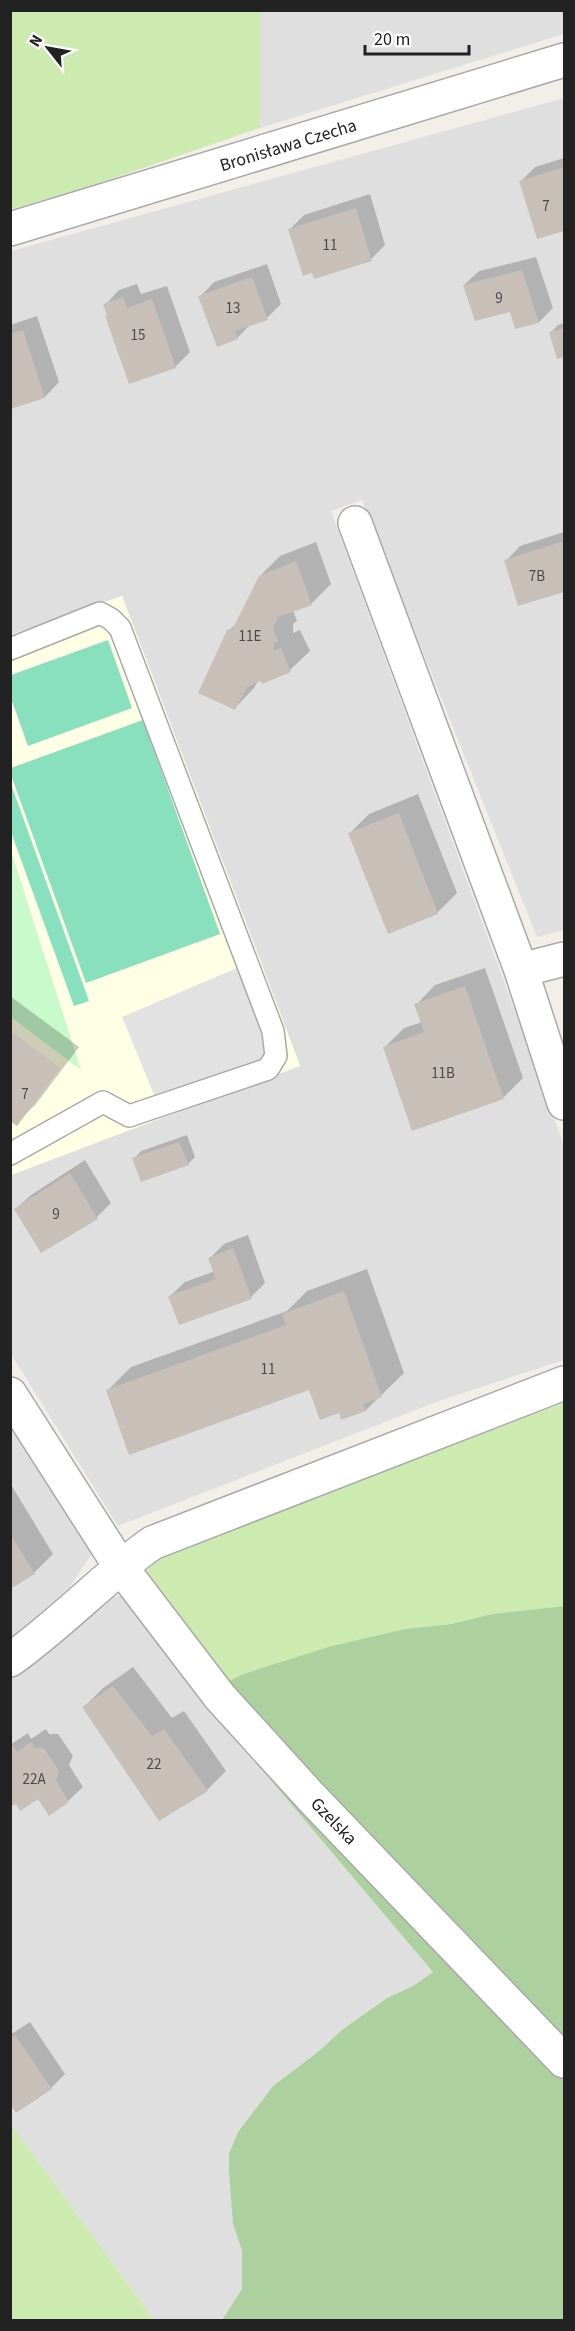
<svg xmlns="http://www.w3.org/2000/svg" width="575" height="2331" font-family="'Source Sans 3',sans-serif">
<rect width="100%" height="100%" fill="#f2efe9"/>
<path fill="#e0dfdf" d="M260 11H564V34L260 128Z
M564 98V930L537 937 362 500 331 511 564 1145V1360L439 1401 118 1526 11 1354V1175L300 1065 122 596 11 635V251Z
M10 1420 95 1549 69 1588 11 1639Z
M121 1596 153 1631 433 1972 413 1986 387 1998 343 2029 319 2051 273 2086 238 2132 232 2198 233 2224 242 2251V2289L222 2320H154L11 2124 10 1678 29 1666 103 1597Z"/>
<path fill="#ffffe5" d="M122 596 300 1066 11 1175 10 635Z"/>
<path fill="#cdebb0" d="M11 10 260 11V128L91 186 11 209Z
M564 1403V1606L492 1614 451 1624 405 1629 332 1647 243 1674 227 1684 146 1573 159 1553Z
M11 2124 154 2320H11Z"/>
<path fill="#add19e" d="M564 1606V2320H222L242 2289V2251L233 2224 229 2172V2154L238 2132 273 2086 319 2051 343 2029 387 1998 413 1986 433 1972 200 1696 243 1674 332 1646 405 1629 451 1624 492 1614Z"/>
<path fill="#c8facc" d="M10 851H11L81 1070 11 1017Z"/>
<path fill="#88e0be" d="M108 640 132 708 28 746 11 698V675Z
M143 720 220 934 86 983 11 775V768Z
M11 784 89 1001 74 1006 11 832Z"/>
<path fill="#e2e2e2" d="M244 965 276 1056 155 1097 122 1017Z"/>
<path fill="#0003" d="M564 158V229L538 237 521 181 535 167Z
M370 194 385 245 371 259 290 229 304 215Z
M536 257 553 308 539 322 516 327 512 310 464 285 479 271Z
M267 264 281 304 267 318 251 324 237 338 200 297 214 282Z
M137 284 141 294 167 286 190 352 175 367 108 315 105 305 119 290Z
M37 316 59 382 45 397 10 408V325Z
M564 323V355L558 357 550 333 558 325Z
M564 532V591L519 604 506 561 520 546Z
M316 542 331 584 311 604 293 610 297 621 293 624V633L300 630 310 651 290 670 258 681 254 688 235 708 228 631 238 622 260 576 280 556Z
M418 794 457 893 437 913 350 833 369 814Z
M485 968 523 1078 503 1098 385 1047 404 1028 422 1022 416 1005 435 985Z
M10 996 79 1047 36 1104 16 1124 10 1119Z
M187 1135 195 1157 188 1164 134 1159 141 1151Z
M85 1160 111 1203 97 1217 16 1209 31 1195Z
M248 1235 265 1283 251 1297 170 1296 185 1282 215 1271 210 1258 224 1244Z
M367 1269 404 1373 366 1410 342 1419 339 1411 310 1388 108 1390 131 1367 287 1311 307 1291Z
M10 1483 53 1554 34 1573 10 1588Z
M133 1667 172 1718 184 1711 226 1771 207 1790 84 1707 103 1688Z
M46 1729 49 1734H58L73 1756 69 1765 83 1787 68 1801 39 1797 16 1802 10 1806V1745L28 1733 31 1739Z
M30 2022 65 2074 51 2088 10 2102V2035Z"/>
<path fill="#c7bfb8" d="M564 167V231L537 239 519 181Z
M356 208 372 261 314 279 312 273 303 276 288 229Z
M522 270 539 323 515 329 510 312 475 321 463 285Z
M252 277 268 320 235 331 238 339 217 347 198 296Z
M123 297 127 308 152 299 176 368 129 384 105 316 107 315 103 304Z
M564 328V357L557 359 549 332Z
M23 330 45 398 10 409V334Z
M564 541V592L518 606 504 560Z
M296 561 312 605 278 617 273 629 278 641 274 643V651L281 648 291 672 262 684 261 681 247 687 235 710 198 693 227 630 233 628 259 576Z
M399 813 438 914 388 934 348 833Z
M465 986 504 1099 412 1131 383 1047 424 1032 414 1004Z
M10 1030 60 1068 17 1126 10 1121Z
M179 1142 189 1165 141 1182 132 1158Z
M70 1173 98 1219 41 1253 14 1209Z
M233 1248 252 1299 179 1325 168 1296 216 1279 208 1258Z
M344 1291 382 1397 363 1404 366 1411 341 1420 339 1413 320 1420 309 1390 129 1455 106 1390 286 1325 282 1314Z
M10 1534 35 1574 10 1589Z
M113 1686 152 1736 164 1729 208 1791 159 1821 82 1707Z
M31 1742 35 1748H44L59 1771 56 1780 69 1802 49 1816 38 1799 20 1811 16 1804 10 1807V1747L13 1746 17 1752Z
M15 2035 52 2089 16 2113 10 2104V2038Z"/>
<g fill="none" stroke-linecap="round" stroke-linejoin="round">
<defs>
<path id="service" d="M10 649 100 613 111 619 120 628 273 1031 276 1056 268 1069 129 1116 103 1102 10 1154"/>
<path id="minor" d="M355 523 521 970
M564 959 521 970 564 1103
M10 1394 120 1566 220 1697 310 1796 564 2061
M10 1660C61 1624 102 1579 152 1543L564 1383"/>
<path id="tertiary" d="M10 229 564 60"/>
</defs>
<use href="#service" stroke="#a9a9a9" stroke-width="24"/>
<use href="#minor" stroke="#a9a9a9" stroke-width="36"/>
<use href="#tertiary" stroke="#a9a9a9" stroke-width="36"/>
<use href="#service" stroke="#fff" stroke-width="21"/>
<use href="#minor" stroke="#fff" stroke-width="33"/>
<use href="#tertiary" stroke="#fff" stroke-width="33"/>
</g>
<g text-anchor="middle" stroke-width="4.5" stroke-linejoin="round" paint-order="stroke">
<g font-size="15" fill="#4b4948">
<text x="546" y="211">7</text>
<text x="330" y="250">11</text>
<text x="499" y="303">9</text>
<text x="233" y="313">13</text>
<text x="138" y="340">15</text>
<text x="537" y="581">7B</text>
<text x="250" y="641">11E</text>
<text x="443" y="1078">11B</text>
<text x="25" y="1099">7</text>
<text x="56" y="1219">9</text>
<text x="268" y="1374">11</text>
<text x="154" y="1769">22</text>
<text x="34" y="1784">22A</text>
</g>
<g font-size="18" fill="#222" stroke="#fff">
<text transform="translate(288 145) rotate(-17)" y="6">Bronisława Czecha</text>
<text transform="translate(334 1821) rotate(46)" y="6">Gzelska</text>
</g>
</g>
<rect width="575" height="2331" fill="none" stroke="#222222" stroke-width="24"/>
<g transform="translate(48 48) rotate(301)" stroke="#ffffff" stroke-width="4.5" paint-order="stroke">
<path d="M0-4.5L10 22L0 15L-10 22Z" fill="#222222"/>
<text y="-9" font-size="16" font-weight="bold" text-anchor="middle" fill="#222222">N</text>
</g>
<path d="M365 45v9h104v-9" fill="none" stroke="#222222" stroke-width="3"/>
<text x="374" y="45" font-size="18" fill="#222222" stroke="#ffffff" stroke-width="4.5" paint-order="stroke">20 m</text>
</svg>
